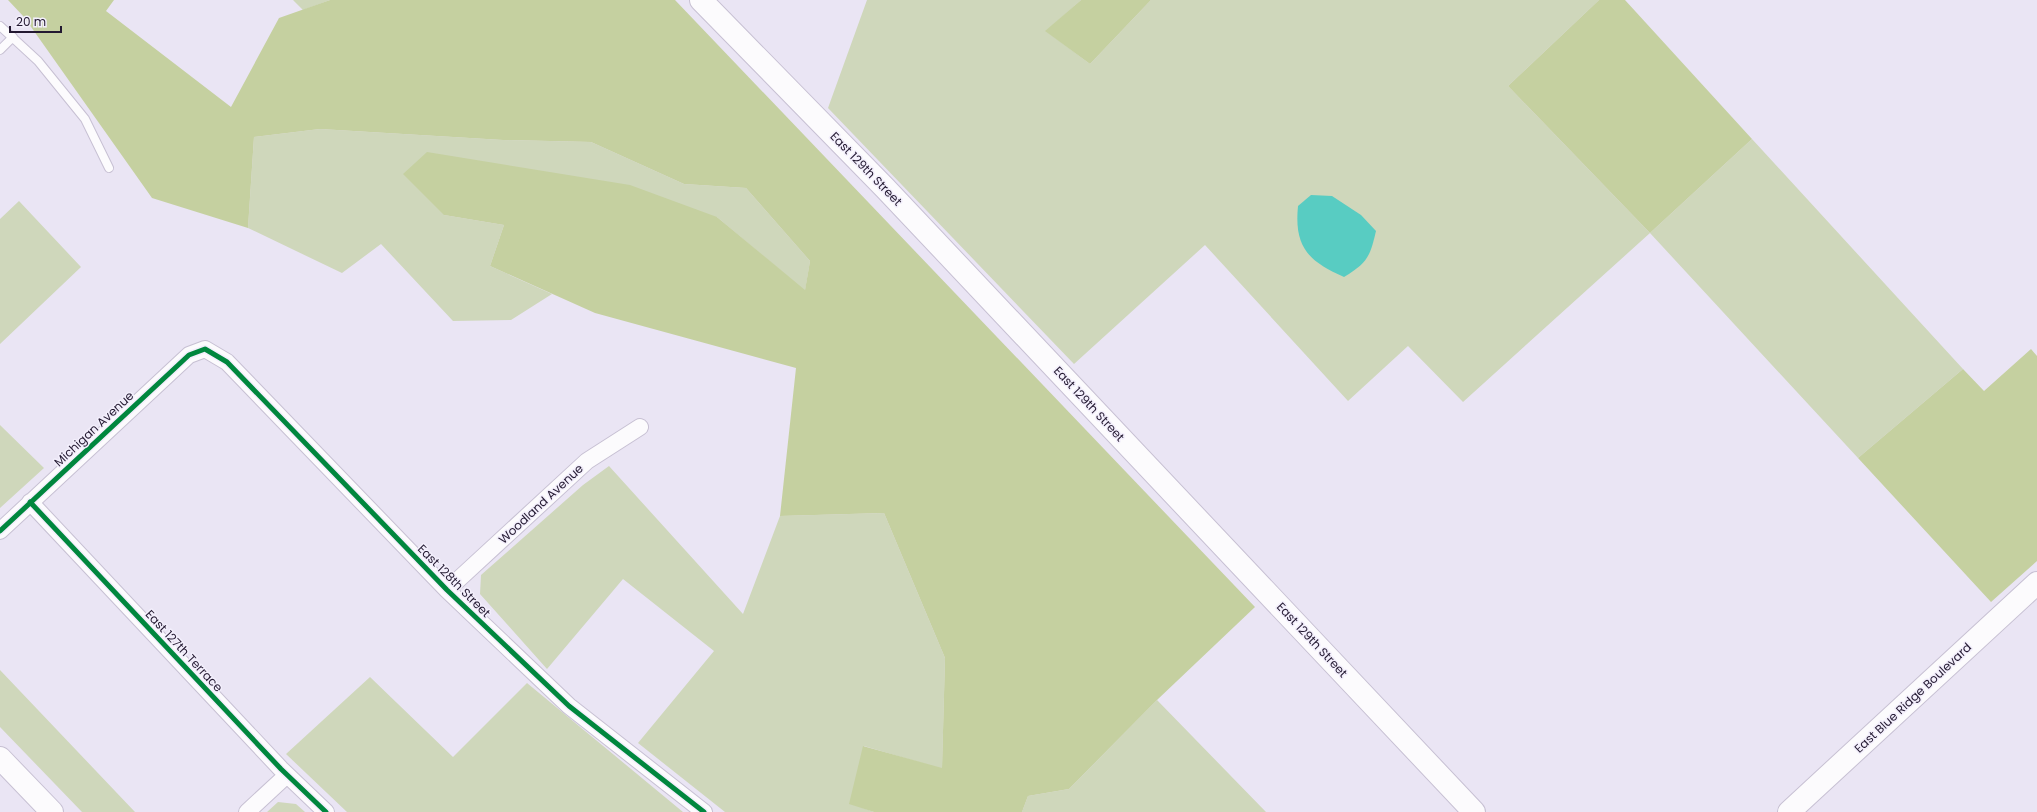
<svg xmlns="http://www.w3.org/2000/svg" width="2037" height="812" font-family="Poppins,sans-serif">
<rect width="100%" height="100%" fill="#eae5f4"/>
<path fill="#cfd7bb" d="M293 0H330L303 10Z
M867 0H1081L1046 31 1090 64 1151 0H1599L1508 86 1650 233 1752 139 1963 369 1858 458 1650 233 1463 402 1408 346 1348 401 1205 245 1074 364 828 108Z
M320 129 503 140 591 142 684 184 746 188 810 261 805 291 717 217 444 215 504 225 490 266 552 294 511 320 453 321 381 244 342 273 248 228 254 137Z
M19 201 81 267 0 344V219Z
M0 425 44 468 0 508Z
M609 466 743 614 780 516 884 513 945 658 942 769 864 746 850 803 874 812H725L638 743 714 651 623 579 547 669 480 594 481 575 583 485Z
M0 670 135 812H82L0 727Z
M370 677 453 757 527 683 683 812H347L286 754Z
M1157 700 1266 812H1022L1028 796 1069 789Z
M278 802 296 804 305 812H267Z"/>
<path fill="#c5d0a0" d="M8 0H114L106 11 231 107 279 18 330 0H675L1255 607 1157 700 1069 789 1028 796 1022 812H874L849 804 863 746 942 768 945 658 884 513 780 516 796 368 595 313 490 266 504 225 444 215 403 174 427 152 630 185 717 217 805 290 810 261 746 188 684 184 591 142 503 140 320 129 254 137 248 228 152 198 24 17Z
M1081 0H1151L1090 64 1045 31Z
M1599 0H1625L1752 139 1650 233 1508 86Z
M2031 349 2037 356V561L1991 602 1858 458 1963 369 1984 391Z"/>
<path fill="#58ccc2" d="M1311 195 1332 196 1361 215 1376 231C1370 257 1367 263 1344 277 1308 261 1294 247 1298 206Z"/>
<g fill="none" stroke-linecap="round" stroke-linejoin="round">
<defs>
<path id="lane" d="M0 26 38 61 85 119 109 168
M0 50 13 37"/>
<path id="street" d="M30 502 281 769 326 812
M0 531 189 355 205 349 227 362 447 590 569 706 704 812
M447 590 587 461 640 427
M247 812 287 775"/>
<path id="secondary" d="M701 0 885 188 1474 812
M0 758 52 812
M1789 812 2037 583"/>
</defs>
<use href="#lane" stroke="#c7c0d3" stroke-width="10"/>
<use href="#street" stroke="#c7c0d3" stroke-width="18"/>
<use href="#secondary" stroke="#c7c0d3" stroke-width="24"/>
<use href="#lane" stroke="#fcfbfd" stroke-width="8"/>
<use href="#street" stroke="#fcfbfd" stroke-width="16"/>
<use href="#secondary" stroke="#fcfbfd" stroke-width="22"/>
<defs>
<path id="cycleway" d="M30 502 281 769 326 812
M0 531 189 355 205 349 227 362 447 590 569 706 704 812"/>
</defs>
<use href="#cycleway" stroke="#f3effc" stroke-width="8"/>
<use href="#cycleway" stroke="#00873e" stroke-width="5"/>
</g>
<g text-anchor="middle" stroke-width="3" stroke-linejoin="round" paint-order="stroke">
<g font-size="12" fill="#231931" stroke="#f3effc">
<text transform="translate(866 169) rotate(46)" y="4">East 129th Street</text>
<text transform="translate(1089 404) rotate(47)" y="4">East 129th Street</text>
<text transform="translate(94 429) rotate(-43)" y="4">Michigan Avenue</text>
<text transform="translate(541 504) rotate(-43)" y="4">Woodland Avenue</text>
<text transform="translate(454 581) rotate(45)" y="4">East 128th Street</text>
<text transform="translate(1312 640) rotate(47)" y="4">East 129th Street</text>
<text transform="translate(184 651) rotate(47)" y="4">East 127th Terrace</text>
<text transform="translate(1913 698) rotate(-43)" y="4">East Blue Ridge Boulevard</text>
</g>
</g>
<path d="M10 26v6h51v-6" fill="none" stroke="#231931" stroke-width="2"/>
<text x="16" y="26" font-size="12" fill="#231931" stroke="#f3effc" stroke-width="3" paint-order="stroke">20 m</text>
</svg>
